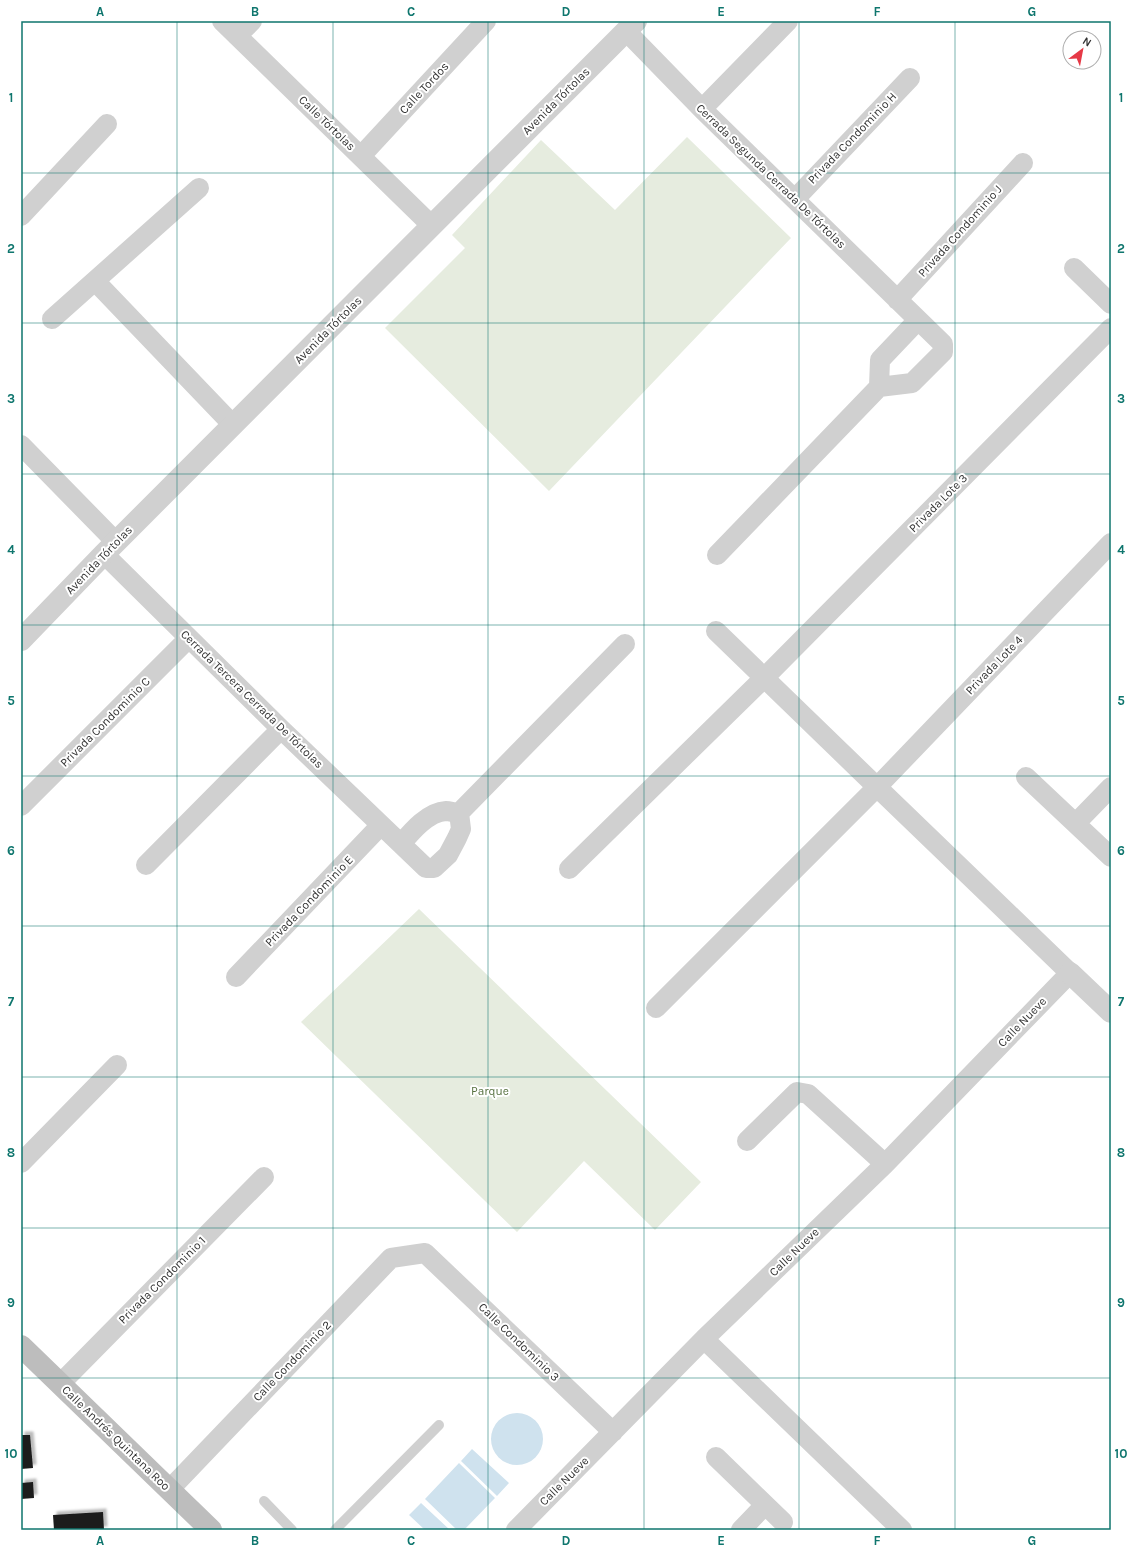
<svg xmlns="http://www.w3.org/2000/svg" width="1132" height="1551" font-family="Karla,sans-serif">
<defs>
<filter id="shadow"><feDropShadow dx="3.5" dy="-3.5" stdDeviation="1" flood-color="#0004"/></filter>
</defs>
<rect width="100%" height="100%" fill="#fff"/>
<path fill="#e6ecdf" d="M687 137 791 238 549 491 385 328 465 248 452 235 541 140 615 210Z
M419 909 701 1182 655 1230 584 1161 517 1232 301 1022Z"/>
<path fill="#cfe2ee" d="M491 1439a26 26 0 1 1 52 0a26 26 0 1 1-52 0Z
M472 1449 509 1483 497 1496 461 1461Z
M459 1463 495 1498 464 1530H457L425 1499Z
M421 1503 450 1530H425L409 1515Z"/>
<path fill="#1a1a1a" filter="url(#shadow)" d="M21 1435H30L33 1468 21 1469Z
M33 1482 34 1498 21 1499V1483Z
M103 1512 104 1530H54L53 1515Z"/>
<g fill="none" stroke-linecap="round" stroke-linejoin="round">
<path stroke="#d0d0d0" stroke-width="10" d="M264 1501 292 1530
M335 1530 439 1425"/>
<path stroke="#d0d0d0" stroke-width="20" d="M222 21 432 226
M626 31 702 109 943 344V352L912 383 879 387 717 555
M237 36 252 21
M702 109 788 21
M361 156 486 21
M795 199 910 78
M21 216 107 124
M1074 268 1111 304
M96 282 233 425
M897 300 1023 163
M52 319 199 188
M879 387 880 360 918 320
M21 445 116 542
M104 554 281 729 426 868H434L448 855 457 838 461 829 459 813
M1026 777 1111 857
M21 806 189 638
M459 813 625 644
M1076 823 1111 787
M401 844C412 831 428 812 446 811 450 811 455 813 459 813
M146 865 281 729
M569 869 764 678 1111 328
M236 977 381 825
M656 1008 877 787 1111 543
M747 1141 797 1092 808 1094 885 1164
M21 1163 117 1065
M704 1339 902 1530
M60 1384 264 1177
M716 1457 783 1522
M170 1489 391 1258 425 1253 613 1432
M516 1530 704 1339 885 1164 1070 973 877 787 716 631
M741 1530 765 1505"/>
<path stroke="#d0d0d0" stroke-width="22" d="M21 640 104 554 636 21
M1070 973 1111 1012"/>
<path stroke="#bdbdbd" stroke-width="22" d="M21 1346 211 1530"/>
</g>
<path fill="none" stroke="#0f766e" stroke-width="1" stroke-opacity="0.55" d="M177 21V1530M333 21V1530M488 21V1530M644 21V1530M799 21V1530M955 21V1530M21 173H1111M21 323H1111M21 474H1111M21 625H1111M21 776H1111M21 926H1111M21 1077H1111M21 1228H1111M21 1378H1111"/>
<g text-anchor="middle" stroke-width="4" stroke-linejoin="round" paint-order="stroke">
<g font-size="12" fill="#333" stroke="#fff">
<text transform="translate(424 88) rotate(-47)" y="4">Calle Tordos</text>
<text transform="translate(556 101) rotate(-45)" y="4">Avenida Tórtolas</text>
<text transform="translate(327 123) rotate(44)" y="4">Calle Tórtolas</text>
<text transform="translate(852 138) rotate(-46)" y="4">Privada Condominio H</text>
<text transform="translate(771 176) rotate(44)" y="4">Cerrada Segunda Cerrada De Tórtolas</text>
<text transform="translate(960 231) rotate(-48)" y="4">Privada Condominio J</text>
<text transform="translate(328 330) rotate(-45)" y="4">Avenida Tórtolas</text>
<text transform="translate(938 503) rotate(-45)" y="4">Privada Lote 3</text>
<text transform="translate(99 560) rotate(-46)" y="4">Avenida Tórtolas</text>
<text transform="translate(994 665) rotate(-46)" y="4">Privada Lote 4</text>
<text transform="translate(252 699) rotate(44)" y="4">Cerrada Tercera Cerrada De Tórtolas</text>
<text transform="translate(105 722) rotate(-45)" y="4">Privada Condominio C</text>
<text transform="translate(309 901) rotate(-46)" y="4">Privada Condominio E</text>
<text transform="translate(1022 1022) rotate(-46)" y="4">Calle Nueve</text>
<text transform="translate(794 1252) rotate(-44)" y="4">Calle Nueve</text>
<text transform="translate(162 1280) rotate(-45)" y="4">Privada Condominio 1</text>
<text transform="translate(519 1342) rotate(44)" y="4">Calle Condominio 3</text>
<text transform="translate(292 1361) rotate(-46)" y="4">Calle Condominio 2</text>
<text transform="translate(116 1438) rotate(44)" y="4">Calle Andrés Quintana Roo</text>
<text transform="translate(564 1481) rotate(-45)" y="4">Calle Nueve</text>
</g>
<g font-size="12" fill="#56703f" stroke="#fff">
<text x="490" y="1095">Parque</text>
</g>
</g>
<rect width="1132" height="1551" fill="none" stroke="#ffffff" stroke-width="44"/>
<g transform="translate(1082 50) rotate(32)"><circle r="19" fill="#ffffff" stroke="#adadad"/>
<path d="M0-3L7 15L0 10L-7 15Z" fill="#e63946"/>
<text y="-6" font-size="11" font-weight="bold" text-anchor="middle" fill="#333333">N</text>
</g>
<rect x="22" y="22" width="1088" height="1507" fill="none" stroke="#0f766e" stroke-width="1.5"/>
<g font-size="13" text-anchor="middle" font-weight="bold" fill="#0f766e">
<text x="100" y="16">A</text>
<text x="255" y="16">B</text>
<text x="411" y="16">C</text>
<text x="566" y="16">D</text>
<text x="721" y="16">E</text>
<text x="877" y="16">F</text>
<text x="1032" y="16">G</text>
<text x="11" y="102">1</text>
<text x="1121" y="102">1</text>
<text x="11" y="253">2</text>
<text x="1121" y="253">2</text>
<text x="11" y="403">3</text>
<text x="1121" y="403">3</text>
<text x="11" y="554">4</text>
<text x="1121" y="554">4</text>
<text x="11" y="705">5</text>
<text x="1121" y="705">5</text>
<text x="11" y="855">6</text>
<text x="1121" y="855">6</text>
<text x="11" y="1006">7</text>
<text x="1121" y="1006">7</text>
<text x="11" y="1157">8</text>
<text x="1121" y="1157">8</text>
<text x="11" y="1307">9</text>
<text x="1121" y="1307">9</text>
<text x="11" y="1458">10</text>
<text x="1121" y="1458">10</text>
<text x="100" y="1545">A</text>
<text x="255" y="1545">B</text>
<text x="411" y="1545">C</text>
<text x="566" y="1545">D</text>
<text x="721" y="1545">E</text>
<text x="877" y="1545">F</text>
<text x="1032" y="1545">G</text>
</g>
</svg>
